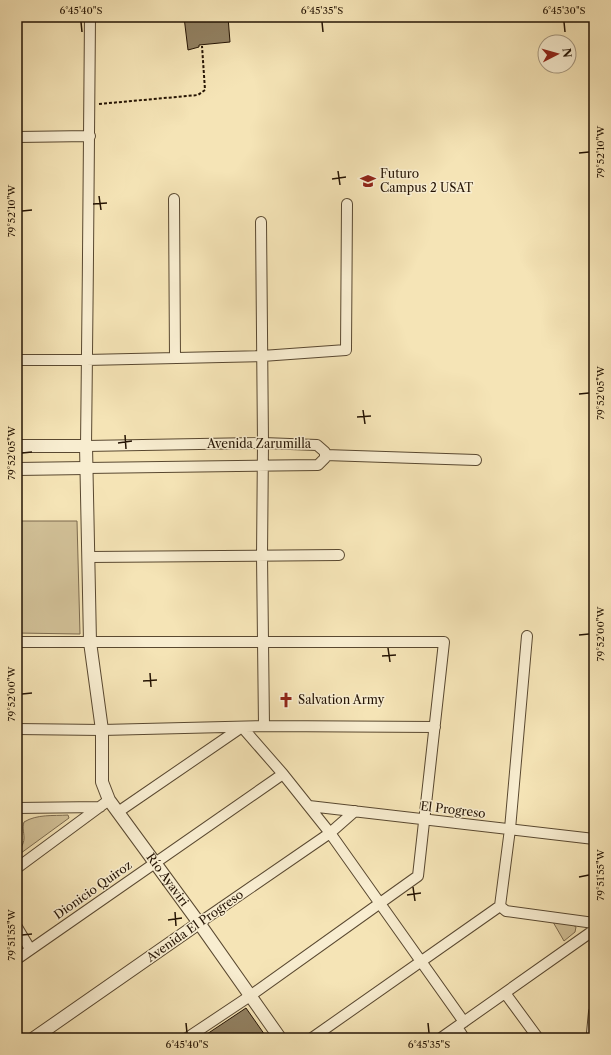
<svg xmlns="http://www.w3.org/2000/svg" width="611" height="1055" font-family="'Libre Caslon Text',serif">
<rect width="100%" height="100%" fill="#f5e4b6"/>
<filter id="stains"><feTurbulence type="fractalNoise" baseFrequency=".005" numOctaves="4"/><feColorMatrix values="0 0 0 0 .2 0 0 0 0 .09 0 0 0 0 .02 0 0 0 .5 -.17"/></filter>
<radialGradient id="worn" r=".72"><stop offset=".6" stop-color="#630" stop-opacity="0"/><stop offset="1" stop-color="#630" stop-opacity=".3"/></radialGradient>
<path fill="#d2c198" stroke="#7c6a4e" d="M17 521H77L80 634 17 633Z
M68 815 69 818 17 856C19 850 24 845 24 838 24 832 22 828 24 822 37 814 53 816 68 815Z
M553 922 573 925 576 927 575 932 564 941Z"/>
<path fill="#918061" stroke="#251404" d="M184 17H228L230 42 199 45V47L188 50Z
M246 1008 267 1038H227L225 1034 220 1038H201Z"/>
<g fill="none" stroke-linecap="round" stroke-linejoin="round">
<defs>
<path id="minor" d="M17 137 90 136
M174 199 175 358
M261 222 263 443 262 556 264 726
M17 360H86L262 356 346 350 347 204
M325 455 476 460
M86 468 318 465 325 458V452L317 445 263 443 86 446C87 303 90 160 90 17
M89 557 339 555
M17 642H444L418 876 250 996 187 1038
M17 729 102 730 264 726 435 727
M309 806 594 839
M17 808 100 807
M118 812 242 727 283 774 330 833 464 1022
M17 868 109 800
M500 906 506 911 594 923
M199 923 330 833 355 811
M17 927 30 949
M17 959 283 774
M505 993 538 1038
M594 1012 592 1033 594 1034
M457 1027 464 1038
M17 1035 19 1038
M312 1038 500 906 510 829 527 636
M441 1038 594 930"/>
<g id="tertiary">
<path id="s1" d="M17 446H86L90 642 102 730V782L109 800 199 923 280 1038"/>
<path d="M17 469 86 468"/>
<path d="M34 1038 199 923"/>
</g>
</defs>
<use href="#minor" stroke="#594830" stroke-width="12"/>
<use href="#tertiary" stroke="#594830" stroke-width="14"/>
<path stroke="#251404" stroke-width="2" stroke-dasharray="3 2" stroke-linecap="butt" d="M99 104 198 95 205 90 202 46"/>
<use href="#minor" stroke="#f8edd0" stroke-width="10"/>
<use href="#tertiary" stroke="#f8edd0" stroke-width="12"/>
</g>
<path fill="none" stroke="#251404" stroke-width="1.5" d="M81 22 82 32M322 22 323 32M564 22 565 32M579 153 589 152M338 171 340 185M332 179 346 177M99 196 101 210M93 204 107 203M22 211 32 210M579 394 589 393M363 410 365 424M357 417 371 416M125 435 126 449M118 443 132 441M22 453 32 452M579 635 589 634M388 648 390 662M382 656 396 655M150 673 151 687M143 681 157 680M22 694 32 693M579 877 589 875M413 887 415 901M407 895 421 893M175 912 176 926M168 920 182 918M22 935 32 934M186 1023 187 1033M428 1023 429 1033"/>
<defs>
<symbol id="university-bare" viewBox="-9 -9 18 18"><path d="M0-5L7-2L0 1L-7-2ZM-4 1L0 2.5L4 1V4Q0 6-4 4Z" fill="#8f2418" stroke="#f8edd0" stroke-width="2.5" paint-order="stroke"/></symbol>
<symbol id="church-bare" viewBox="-9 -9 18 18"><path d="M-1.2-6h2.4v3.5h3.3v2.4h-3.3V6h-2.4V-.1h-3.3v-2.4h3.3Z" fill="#8f2418" stroke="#f8edd0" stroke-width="2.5" paint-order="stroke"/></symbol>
</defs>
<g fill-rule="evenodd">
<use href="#university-bare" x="357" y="170" width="22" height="22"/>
<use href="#church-bare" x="275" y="689" width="22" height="22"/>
</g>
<g text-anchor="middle" stroke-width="3" stroke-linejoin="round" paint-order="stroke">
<g font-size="12" fill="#251404" stroke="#f8edd0" text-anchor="start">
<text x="380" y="178">Futuro<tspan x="380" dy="14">Campus 2 USAT</tspan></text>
<text x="298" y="704">Salvation Army</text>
</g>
<g font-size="12" fill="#251404" stroke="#f8edd0">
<text x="259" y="448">Avenida Zarumilla</text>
<text transform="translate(453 810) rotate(7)" y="4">El Progreso</text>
<text dy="4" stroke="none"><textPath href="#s1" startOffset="524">Río Ayaviri</textPath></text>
<text transform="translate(93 890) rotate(-35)" y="4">Dionicio Quiroz</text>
<text transform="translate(195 926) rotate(-35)" y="4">Avenida El Progreso</text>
</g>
</g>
<rect width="611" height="1055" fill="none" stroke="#f5e4b6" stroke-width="44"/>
<g transform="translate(557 54) rotate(84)"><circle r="19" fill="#f8edd0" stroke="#a4967e"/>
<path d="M0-3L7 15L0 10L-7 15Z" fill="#8f2418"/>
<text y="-6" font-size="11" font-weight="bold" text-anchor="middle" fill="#251404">N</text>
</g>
<rect x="22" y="22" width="567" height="1011" fill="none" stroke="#251404" stroke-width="1.5"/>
<g font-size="10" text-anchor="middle" fill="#251404">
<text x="81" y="14">6°45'40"S</text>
<text x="322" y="14">6°45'35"S</text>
<text x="564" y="14">6°45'30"S</text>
<text transform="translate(600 152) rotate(-90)" y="4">79°52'10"W</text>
<text transform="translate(11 211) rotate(-90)" y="4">79°52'10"W</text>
<text transform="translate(600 393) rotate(-90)" y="4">79°52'05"W</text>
<text transform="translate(11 453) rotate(-90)" y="4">79°52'05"W</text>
<text transform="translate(600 634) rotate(-90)" y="4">79°52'00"W</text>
<text transform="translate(11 694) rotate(-90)" y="4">79°52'00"W</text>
<text transform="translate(600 875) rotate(-90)" y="4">79°51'55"W</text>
<text transform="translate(11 935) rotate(-90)" y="4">79°51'55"W</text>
<text x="187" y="1048">6°45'40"S</text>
<text x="429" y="1048">6°45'35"S</text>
</g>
<rect width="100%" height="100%" filter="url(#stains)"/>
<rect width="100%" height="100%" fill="url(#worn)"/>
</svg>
